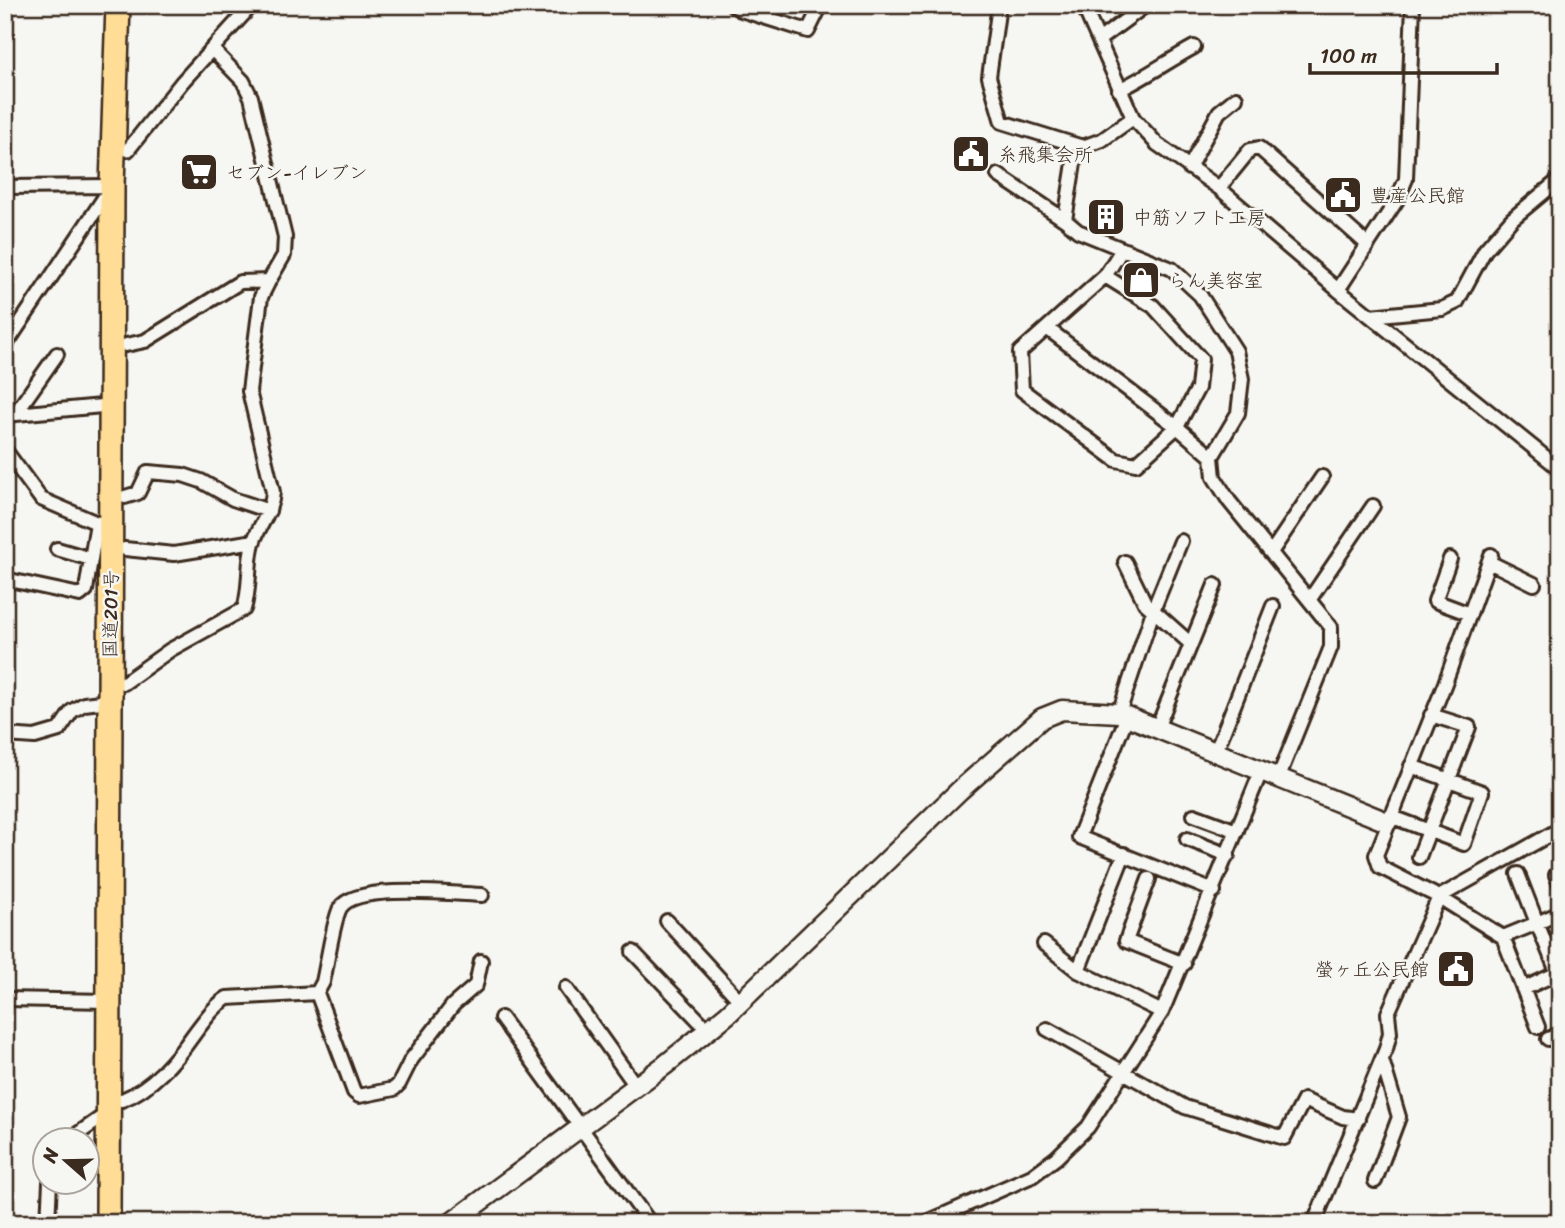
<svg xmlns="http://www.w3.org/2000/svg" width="1565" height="1228" viewBox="0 0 1565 1228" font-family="Sriracha,'Klee One',sans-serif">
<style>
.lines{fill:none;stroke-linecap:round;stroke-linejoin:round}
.street-casing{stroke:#3b2a1e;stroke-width:18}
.secondary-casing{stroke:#3b2a1e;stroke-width:23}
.highway-casing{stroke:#3b2a1e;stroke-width:28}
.street{stroke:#f6f6f2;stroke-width:12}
.secondary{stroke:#f6f6f2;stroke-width:18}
.highway{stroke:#ffdd96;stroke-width:23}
.labels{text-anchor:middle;stroke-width:5;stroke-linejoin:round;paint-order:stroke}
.poi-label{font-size:19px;fill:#3b2a1e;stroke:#f6f6f2;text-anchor:start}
.street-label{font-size:19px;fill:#3b2a1e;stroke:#f6f6f2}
</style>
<rect width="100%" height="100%" fill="#f6f6f2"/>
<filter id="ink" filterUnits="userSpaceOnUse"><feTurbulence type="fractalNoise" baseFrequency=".0143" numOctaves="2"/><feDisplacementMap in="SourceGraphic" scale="14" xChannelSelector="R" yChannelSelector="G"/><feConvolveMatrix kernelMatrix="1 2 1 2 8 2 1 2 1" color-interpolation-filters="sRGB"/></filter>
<g filter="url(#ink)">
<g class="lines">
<defs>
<path id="street" d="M 733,5 L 741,10 L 808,31 L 821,5
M 999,5 L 989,77 L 1002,122 L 1083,147
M 1083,5 L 1133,118 L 1157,144 L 1219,188 L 1338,290 L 1560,469
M 1100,39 L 1146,5
M 1119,90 C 1146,77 1168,61 1194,47
M 1133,118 L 1102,140 L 1083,147 L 1074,163 L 1065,220 L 1078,231 L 1172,269 L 1200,295 L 1236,351 L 1242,379 L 1238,413 L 1212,457 L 1214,477 L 1229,501 L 1331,627 L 1331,647 L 1279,776
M 128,150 L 182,82 L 252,5
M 1189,168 L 1219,112 L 1236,98
M 998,175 L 1065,220
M 5,187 L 112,186
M 1219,188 L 1250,150 L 1259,148 L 1368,245
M 1121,251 L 1105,276 L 1020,352 L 1022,390 L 1116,460 L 1136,464 L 1177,427 L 1212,457
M 1338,290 L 1397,200 L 1406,179 L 1413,5
M 1370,316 L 1442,309 L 1457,302 L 1485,250 L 1512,219 L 1560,179
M 1048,329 L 1177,427 L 1198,388 L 1201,359 L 1153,306 L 1105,276
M 126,345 L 145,341 L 240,282 L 269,281 L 284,255 L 285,237 L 251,97 L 243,81 L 212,49
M 5,346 L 108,192
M 15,414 L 57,354
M 5,415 L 113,405
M 5,450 L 41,499 L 97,523 L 111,522
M 125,497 L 138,493 L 148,472 L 183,475 L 201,481 L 233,499 L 269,511
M 57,549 L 91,559 L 97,523
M 125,549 L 174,554 L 254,541
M 1272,551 L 1322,477
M 1491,555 L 1445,683 L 1376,855 L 1380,867 L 1439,897 L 1503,937 L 1538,1027
M 1450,559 L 1435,601 L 1470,614
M 1125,562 L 1145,603 L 1191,644
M 1489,562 L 1534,584
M 5,579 L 80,595 L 86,590 L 91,559
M 1310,599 L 1373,506
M 124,683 L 170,650 L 244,609 C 251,587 247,565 253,543 C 259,525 272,512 273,492 L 249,391 L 261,297 L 269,281
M 1119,713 L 1154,608 L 1181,541
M 1127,716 L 1079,837 L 1214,891
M 1157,728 L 1215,585
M 5,735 L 35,737 L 59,730 L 72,711 L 84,704 L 109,701
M 1216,751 L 1273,606
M 1194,815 L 1237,831
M 1390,816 L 1464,844 L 1482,792 L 1411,766
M 1187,839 L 1228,855
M 1419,857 L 1469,727 L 1431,715
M 1518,874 L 1537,923 L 1560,913
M 1556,875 L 1560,884
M 1149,879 L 1126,941 L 1184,964
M 667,921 L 741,1002
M 1503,937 L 1537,923 L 1560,979
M 1044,944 L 1078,971 L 1162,1012
M 633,952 L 708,1030
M 1078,971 L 1124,854
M 566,988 L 636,1086
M 1523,989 L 1560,972
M 317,993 L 354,1092 L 359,1096 L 394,1089 L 399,1084 L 411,1060 L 453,1005 L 476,985 L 481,961
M 5,999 L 108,1001
M 501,1018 L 650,1223
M 1047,1029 L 1185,1107 L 1284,1138 L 1304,1100 L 1343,1117 L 1358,1119
M 1548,1039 L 1560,1034
M 122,1100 C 152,1088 175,1061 194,1034 C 204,1021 213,1007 227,998 L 317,993 L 323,982 C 327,965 333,922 340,908 C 356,883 454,894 482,895
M 69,1140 L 108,1113
M 1375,1181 L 1399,1117 L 1382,1060
M 48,1223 L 50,1182
M 925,1223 L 1032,1176 L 1056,1158 L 1088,1127 L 1162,1012 L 1262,769
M 1314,1223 L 1386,1049 L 1390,1033 L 1388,1013 L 1439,897 L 1560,829"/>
<path id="secondary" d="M 451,1223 L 665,1065 L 728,1014 L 960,790 L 1042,718 L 1062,710 L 1119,713 L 1387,822"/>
<path id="highway" d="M 108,1223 L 112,186 L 118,5"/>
</defs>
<!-- street casing -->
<use href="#street" class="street-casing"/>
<!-- secondary casing -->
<use href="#secondary" class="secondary-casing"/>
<!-- highway casing -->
<use href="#highway" class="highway-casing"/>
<!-- street -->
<use href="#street" class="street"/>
<!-- secondary -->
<use href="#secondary" class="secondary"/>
<!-- highway -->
<use href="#highway" class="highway"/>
</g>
</g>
<!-- icons -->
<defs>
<symbol id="civic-square" viewBox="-11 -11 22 22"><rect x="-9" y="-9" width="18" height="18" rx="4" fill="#3b2a1e" stroke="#f6f6f2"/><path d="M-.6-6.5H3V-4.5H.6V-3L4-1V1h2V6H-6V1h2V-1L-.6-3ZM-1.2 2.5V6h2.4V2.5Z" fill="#fff"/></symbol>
<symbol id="supermarket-square" viewBox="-11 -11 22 22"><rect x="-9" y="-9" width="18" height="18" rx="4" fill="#3b2a1e" stroke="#f6f6f2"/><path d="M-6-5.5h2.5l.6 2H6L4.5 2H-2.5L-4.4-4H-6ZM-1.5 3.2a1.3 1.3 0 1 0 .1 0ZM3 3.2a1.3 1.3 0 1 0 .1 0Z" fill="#fff"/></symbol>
<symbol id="building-square" viewBox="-11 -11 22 22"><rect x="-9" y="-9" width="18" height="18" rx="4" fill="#3b2a1e" stroke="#f6f6f2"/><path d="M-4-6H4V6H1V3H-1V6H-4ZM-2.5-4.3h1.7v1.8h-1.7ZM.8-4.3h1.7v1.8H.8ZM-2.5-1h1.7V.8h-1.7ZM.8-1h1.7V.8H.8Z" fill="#fff"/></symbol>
<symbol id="shop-square" viewBox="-11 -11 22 22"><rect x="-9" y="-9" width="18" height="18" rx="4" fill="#3b2a1e" stroke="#f6f6f2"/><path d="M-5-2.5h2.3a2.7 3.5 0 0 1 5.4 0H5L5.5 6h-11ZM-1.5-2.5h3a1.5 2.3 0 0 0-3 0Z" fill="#fff"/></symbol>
</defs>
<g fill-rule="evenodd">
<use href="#civic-square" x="949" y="132" width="44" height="44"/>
<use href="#supermarket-square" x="177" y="150" width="44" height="44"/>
<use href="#civic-square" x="1321" y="173" width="44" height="44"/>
<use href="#building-square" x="1084" y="195" width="44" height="44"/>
<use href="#shop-square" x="1119" y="258" width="44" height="44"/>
<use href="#civic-square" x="1434" y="947" width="44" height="44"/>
</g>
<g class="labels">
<!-- poi labels -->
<g class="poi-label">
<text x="998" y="161">糸飛集会所</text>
<text x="226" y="179">セブン-イレブン</text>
<text x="1370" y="202">豊産公民館</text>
<text x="1133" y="224">中筋ソフト工房</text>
<text x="1168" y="287">らん美容室</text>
<text x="1429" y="976" text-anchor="end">螢ヶ丘公民館</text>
</g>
<!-- street labels -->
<g class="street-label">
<text transform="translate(110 614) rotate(-89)" y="7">国道201号</text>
</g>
</g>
<!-- margin -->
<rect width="1565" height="1228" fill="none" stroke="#f6f6f2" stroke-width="28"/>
<rect x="14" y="14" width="1537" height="1200" fill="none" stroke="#3b2a1e" stroke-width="2.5" filter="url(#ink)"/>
<!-- north arrow -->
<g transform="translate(66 1161) rotate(290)"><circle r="33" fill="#f6f6f2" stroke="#aba49d" stroke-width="2"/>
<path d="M0-5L12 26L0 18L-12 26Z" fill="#3b2a1e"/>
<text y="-10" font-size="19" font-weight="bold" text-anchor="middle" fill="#3b2a1e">N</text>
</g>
<!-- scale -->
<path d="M1310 63v10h187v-10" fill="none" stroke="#3b2a1e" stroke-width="3.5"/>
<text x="1320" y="63" font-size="21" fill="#3b2a1e" stroke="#f6f6f2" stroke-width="5" paint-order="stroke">100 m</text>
</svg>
